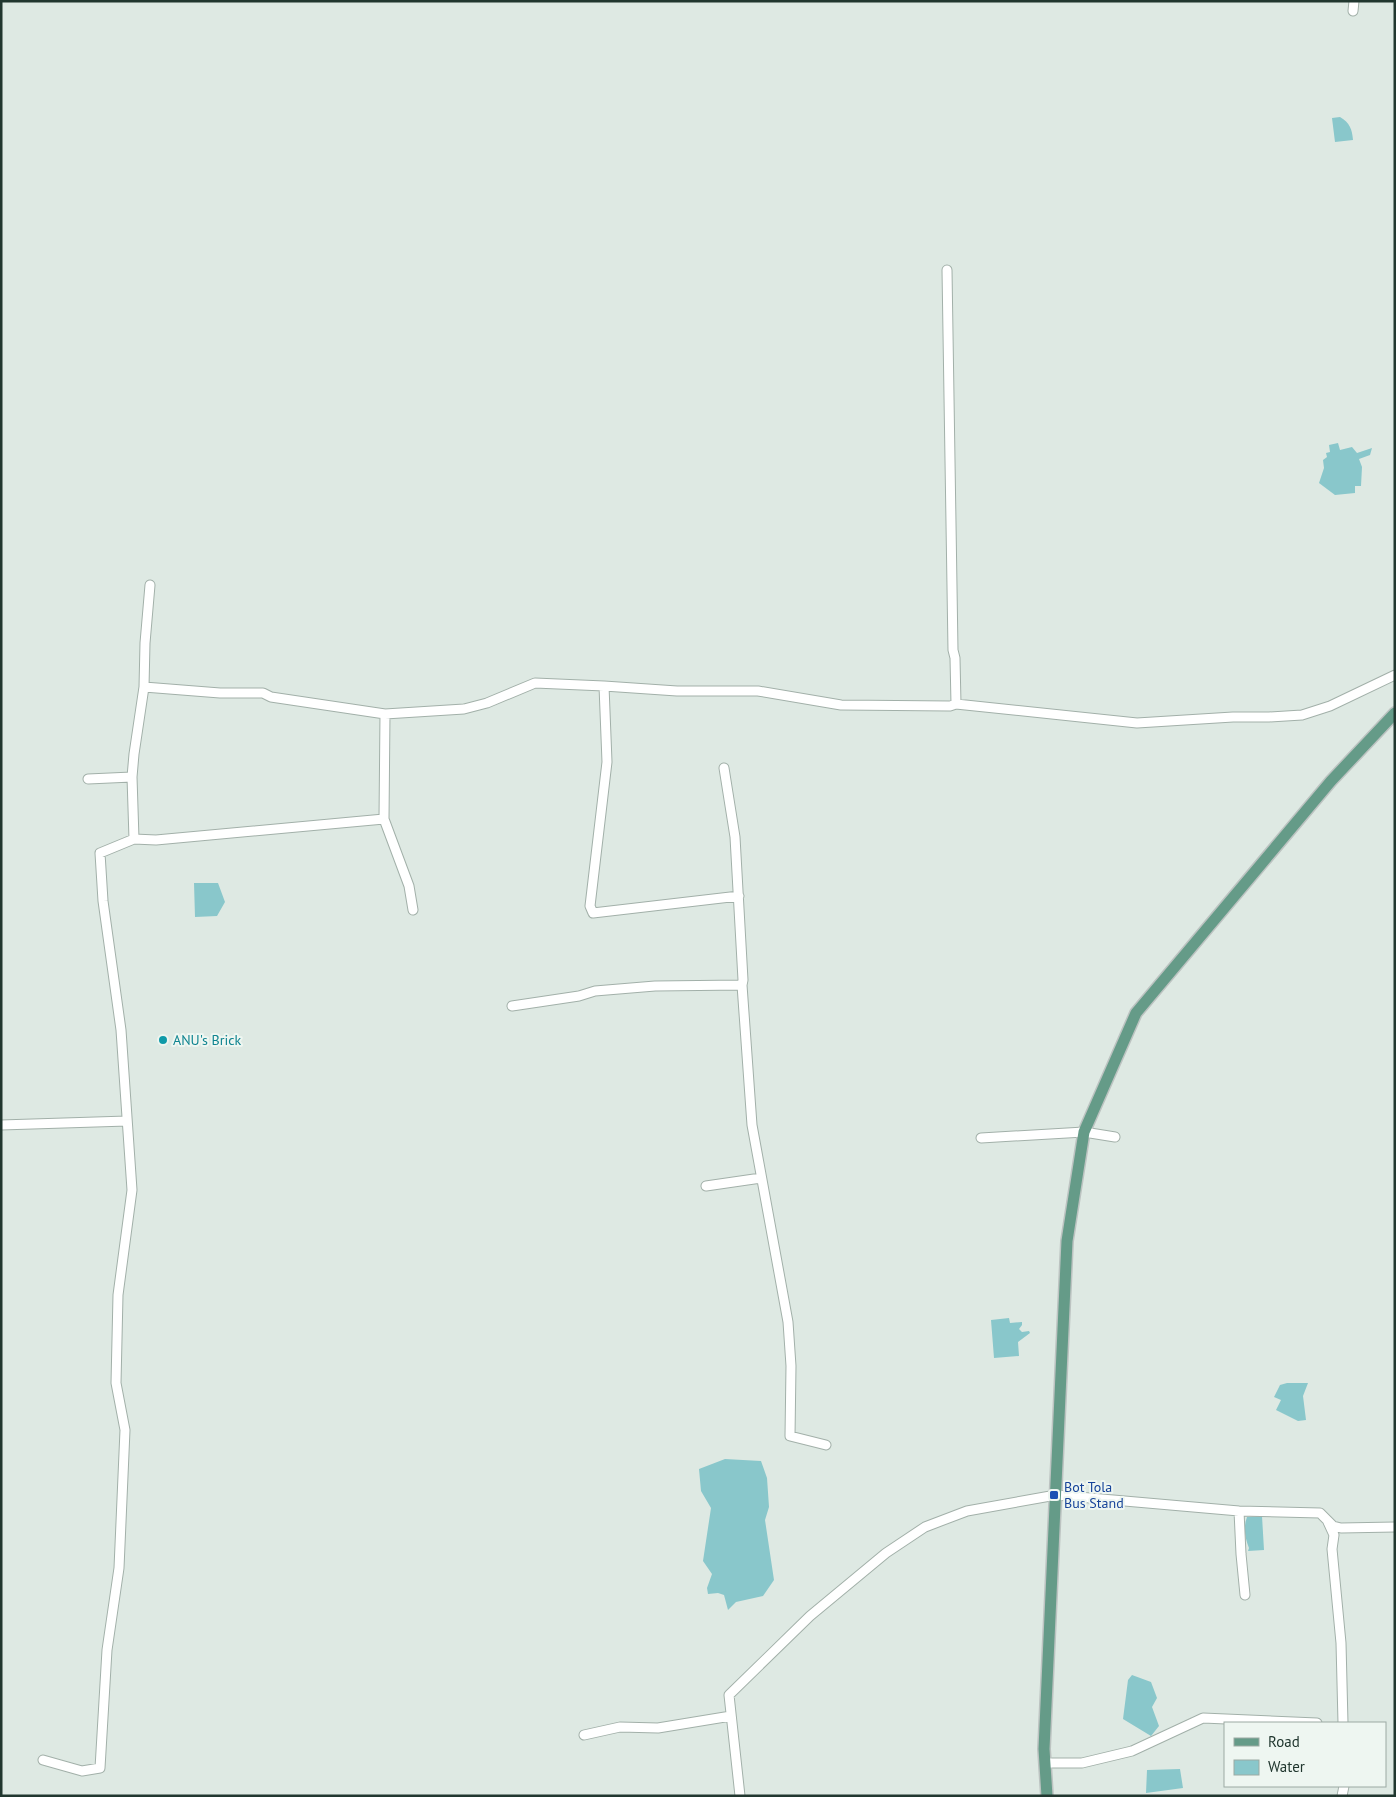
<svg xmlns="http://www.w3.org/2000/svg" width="1396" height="1797" viewBox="0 0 1396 1797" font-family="'PT Sans',sans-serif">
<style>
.water{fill:#89c7cb}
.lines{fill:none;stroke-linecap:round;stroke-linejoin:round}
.minor-casing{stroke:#a2b0a9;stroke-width:11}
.major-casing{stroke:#bcc3c1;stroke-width:14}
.minor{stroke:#fff;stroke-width:9}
.major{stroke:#659b88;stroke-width:11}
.culture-dot{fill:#0f9aa8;stroke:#eef6f1;stroke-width:2}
.transit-dot{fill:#1a4fb4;stroke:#eef6f1;stroke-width:2}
.labels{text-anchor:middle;stroke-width:4;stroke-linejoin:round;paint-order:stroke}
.culture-label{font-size:14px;fill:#0d838f;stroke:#eef6f1;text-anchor:start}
.transit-label{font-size:14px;fill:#164399;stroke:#eef6f1;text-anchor:start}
</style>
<rect width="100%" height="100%" fill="#dee9e3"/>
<!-- water -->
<path class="water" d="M 1340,117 C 1350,123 1352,129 1353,140 L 1335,142 L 1332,118 Z
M 1338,443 L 1340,450 L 1352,447 L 1357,453 L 1372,448 L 1370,455 L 1359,459 L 1362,467 L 1361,486 L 1355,486 L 1355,493 L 1335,495 L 1319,483 L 1324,468 L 1323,460 L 1327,457 L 1326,453 L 1330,452 L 1329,445 Z
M 194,883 L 218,883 L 225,902 L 217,916 L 195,917 Z
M 1009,1318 L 1010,1323 L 1022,1322 L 1022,1325 L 1019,1329 L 1022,1332 L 1029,1331 L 1030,1333 L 1018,1342 L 1019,1356 L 994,1358 L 991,1320 Z
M 1287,1383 L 1308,1383 L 1303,1396 L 1306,1420 L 1298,1421 L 1276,1410 L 1281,1400 L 1274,1397 L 1280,1385 Z
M 725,1459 L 761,1461 L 767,1478 L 769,1507 L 765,1520 L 774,1580 L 763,1596 L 736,1602 L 728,1610 L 724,1595 L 718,1593 L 708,1594 L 707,1588 L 712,1574 L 703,1561 L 711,1508 L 701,1491 L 699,1469 Z
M 1262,1516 L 1264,1550 L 1248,1551 L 1249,1548 C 1245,1538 1243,1527 1247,1517 Z
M 1132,1675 L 1151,1682 L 1157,1698 L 1152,1707 L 1159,1726 L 1151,1736 L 1123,1719 L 1128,1680 Z
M 1180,1769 L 1183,1788 L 1146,1793 L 1147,1770 Z"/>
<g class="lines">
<defs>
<path id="minor" d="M 1353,11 L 1354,1
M 947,270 L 953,650 L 955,658 L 956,704
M 604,686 L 607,762 L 590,906 L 593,913 L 739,896
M 144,687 L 220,693 L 263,693 L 271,697 L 385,714 L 464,709 L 487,703 L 535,683 L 604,686 L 677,691 L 758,691 L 841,705 L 950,706 L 956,704 L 1137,723 L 1233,717 L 1269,717 L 1302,715 L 1330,706 L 1395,675
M 385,714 L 384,819 L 409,886 L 413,910
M 724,768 L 735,837 L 743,980 L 742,985 L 752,1125 L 788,1322 L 791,1366 L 790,1436 L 826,1445
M 88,779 L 132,777
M 134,839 L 132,777 L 134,754 L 144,687 L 145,643 L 150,585
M 512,1006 L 579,996 L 595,991 L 655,986 L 742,985
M 1,1125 L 127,1121
M 981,1138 L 1084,1132 L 1115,1137
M 706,1186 L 761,1178
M 1239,1511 L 1241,1554 L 1245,1595
M 1328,1522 L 1334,1535 L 1332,1549 L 1341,1643 L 1343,1723
M 584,1735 L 620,1727 L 658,1728 L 731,1716
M 43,1760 L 82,1771 L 100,1768 L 107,1650 L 119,1568 L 125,1430 L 116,1383 L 118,1295 L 132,1190 L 121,1030 L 103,901 L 100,853 L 134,839 L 156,840 L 384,819
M 1045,1763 L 1082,1763 L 1132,1751 L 1203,1718 L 1317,1723
M 740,1796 L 729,1695 L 810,1616 L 886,1553 L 925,1527 L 967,1511 L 1056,1495 L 1239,1511 L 1320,1513 L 1333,1526 L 1341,1528 L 1395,1527
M 1342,1796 L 1344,1786"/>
<path id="major" d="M 1047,1796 L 1044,1749 L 1067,1241 L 1084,1132 L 1136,1013 L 1331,781 L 1395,713"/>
</defs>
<!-- minor casing -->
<use href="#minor" class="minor-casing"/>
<!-- major casing -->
<use href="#major" class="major-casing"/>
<!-- minor -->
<use href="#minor" class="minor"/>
<!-- major -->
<use href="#major" class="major"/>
</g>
<!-- markers -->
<circle class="culture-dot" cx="163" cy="1040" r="5"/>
<rect class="transit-dot" x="1049" y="1490" width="10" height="10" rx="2.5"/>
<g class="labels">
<!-- culture labels -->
<g class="culture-label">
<text x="173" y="1045">ANU's Brick</text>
</g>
<!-- transit labels -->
<g class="transit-label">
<text x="1064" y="1492">Bot Tola<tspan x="1064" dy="16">Bus Stand</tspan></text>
</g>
</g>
<!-- border -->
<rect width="1396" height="1797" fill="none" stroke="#21372f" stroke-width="5"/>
<!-- legend -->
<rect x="1224" y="1722" width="162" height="65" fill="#eef6f1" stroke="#9caaa3"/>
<rect x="1234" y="1738" width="25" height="8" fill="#659b88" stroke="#9caaa3"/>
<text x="1268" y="1747" font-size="15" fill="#21372f">Road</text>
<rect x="1234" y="1760" width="25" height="15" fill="#89c7cb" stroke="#9caaa3"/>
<text x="1268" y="1772" font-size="15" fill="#21372f">Water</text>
</svg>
